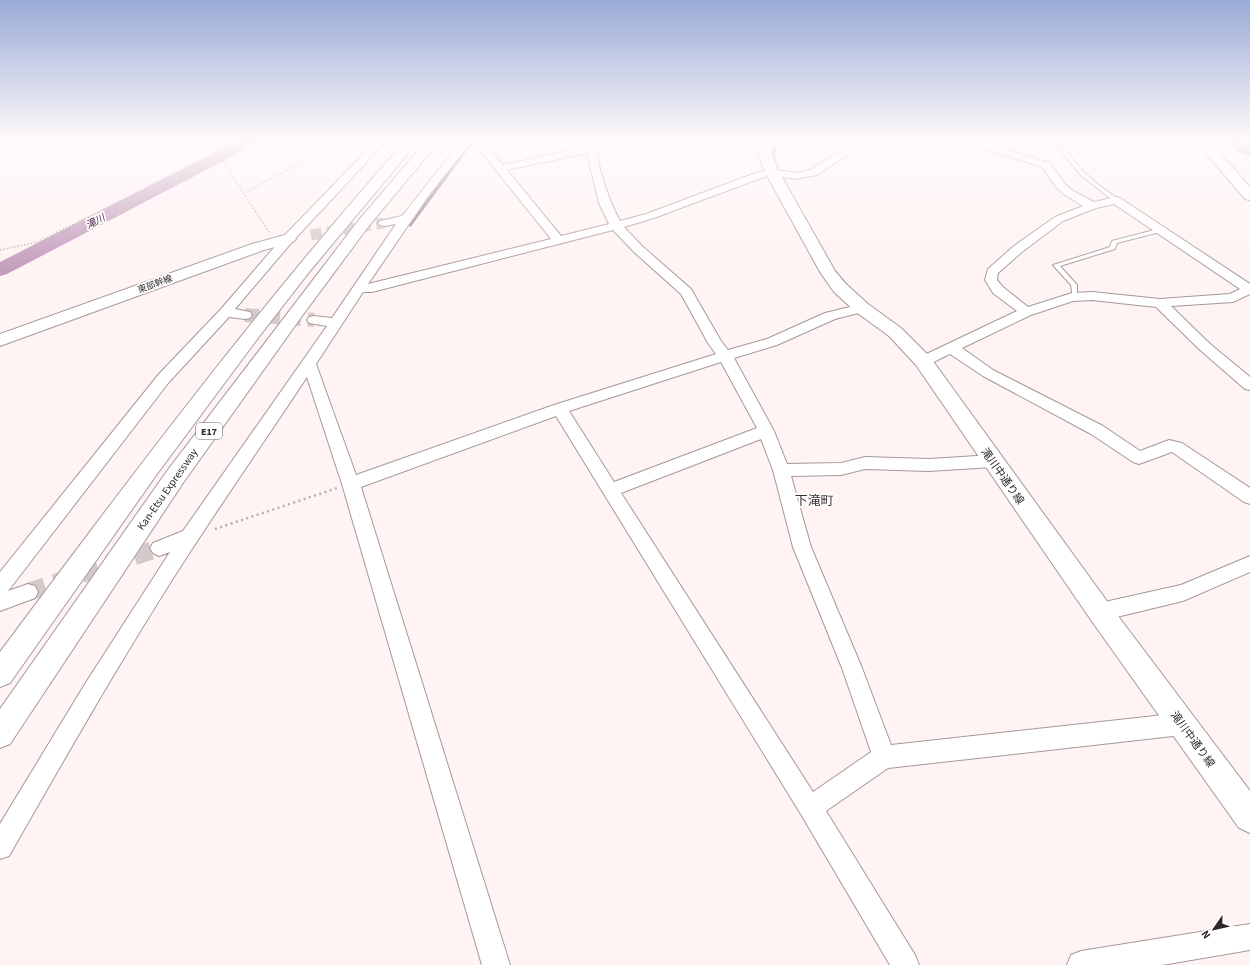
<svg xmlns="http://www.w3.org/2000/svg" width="1250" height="965" viewBox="0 0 1250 965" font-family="'Source Sans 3','Noto Sans JP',sans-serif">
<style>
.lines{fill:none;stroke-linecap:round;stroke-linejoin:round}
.stream{stroke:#95788f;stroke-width:3}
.river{fill:#c29abb;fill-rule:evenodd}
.street-tunnel-far2{stroke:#d5caca;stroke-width:11;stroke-dasharray:11 5.5;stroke-linecap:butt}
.street-tunnel-far1{stroke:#d5caca;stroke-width:14;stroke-dasharray:14 7;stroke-linecap:butt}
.street-tunnel{stroke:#d5caca;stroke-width:18;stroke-dasharray:18 10;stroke-linecap:butt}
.lane-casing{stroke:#a69898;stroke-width:2}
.street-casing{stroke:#a69898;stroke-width:2}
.secondary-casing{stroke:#a69898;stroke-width:2}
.highway-casing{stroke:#a69898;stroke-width:2}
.path-far1{stroke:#b7aeae;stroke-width:1.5;stroke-dasharray:1.5 2;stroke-linecap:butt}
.path{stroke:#b7aeae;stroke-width:2.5;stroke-dasharray:2 3.5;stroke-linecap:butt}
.lane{fill:#fff;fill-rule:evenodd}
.street{fill:#fff;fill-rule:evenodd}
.secondary{fill:#fff;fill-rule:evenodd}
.highway{fill:#fff;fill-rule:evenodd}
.labels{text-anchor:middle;stroke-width:3.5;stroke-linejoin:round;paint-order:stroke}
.far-street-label{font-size:9px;fill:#2d2828;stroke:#fff}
.far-water-label{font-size:10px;font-style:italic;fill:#5b2955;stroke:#fff}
.shield{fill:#fff;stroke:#6c6868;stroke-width:1}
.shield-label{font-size:10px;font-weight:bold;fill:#2d2828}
.street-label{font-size:11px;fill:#2d2828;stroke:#fff}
.quarter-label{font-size:13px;fill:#3a2f30;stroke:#fff}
</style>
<rect width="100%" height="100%" fill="#fff3f3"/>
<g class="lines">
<!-- stream -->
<path class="stream" d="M 776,139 L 777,141 L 773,155 L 776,166
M 410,225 L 471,143 L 479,139"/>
<!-- river -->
<path class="river" d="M 242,139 L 262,139 L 260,142 L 7,274 L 0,276 L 0,262 Z
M 1224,139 L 1243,139 L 1250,144 L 1250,156 C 1241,154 1229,147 1224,139 Z"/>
<!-- street-tunnel-far2 -->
<path class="street-tunnel-far2" d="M 311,235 L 384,223"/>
<!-- street-tunnel-far1 -->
<path class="street-tunnel-far1" d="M 245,315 L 314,320"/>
<!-- street-tunnel -->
<path class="street-tunnel" d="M 28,592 L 159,548"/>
<defs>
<path id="lane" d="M 1041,139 C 1060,139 1074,162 1086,174 C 1095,183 1107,191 1118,199 L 1118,201 L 1114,201 L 1083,177 L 1061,152 Z
M 1162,228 L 1165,230 L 1164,231 L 1117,243 L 1115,249 L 1060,266 L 1077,285 L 1077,298 L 1073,298 L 1071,285 L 1053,265 L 1110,247 L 1112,241 Z"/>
<path id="street" d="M 378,139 L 388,139 L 292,242 L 235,309 L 250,312 L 252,315 L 250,318 L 245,319 L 229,317 L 169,382 L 8,591 L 28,584 L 35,586 L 38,592 L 35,598 L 0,611 L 0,572 L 159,374 L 221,309 L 284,236 Z
M 463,139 L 481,140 L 503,165 L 586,147 L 586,139 L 596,139 C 596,165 608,198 620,221 L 646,214 L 753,174 L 772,169 L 795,173 L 810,170 L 860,139 L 872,139 L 817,175 L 795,179 L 772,175 L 761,178 L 654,218 L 624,227 L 642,246 L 691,289 L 721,341 L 728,350 L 767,339 L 825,313 L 862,304 L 867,305 L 869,308 L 867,311 L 835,319 L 777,345 L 734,358 L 774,431 L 787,464 L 841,463 L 865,457 L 929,459 L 993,455 L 999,457 L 1001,461 L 999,465 L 993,467 L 929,471 L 865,469 L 841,475 L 791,476 L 811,547 L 862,668 L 891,745 L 1182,713 L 1190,716 L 1193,724 L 1190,732 L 1182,735 L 888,768 L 826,811 L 915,955 L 919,965 L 890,965 L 802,816 L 556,416 L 361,487 L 510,965 L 482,965 L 342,484 L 307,377 C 262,445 215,512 172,580 C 115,670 62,763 9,856 L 0,859 L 0,824 L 85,684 L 170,552 L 159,556 L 153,553 L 150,548 L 153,543 L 183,531 L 327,326 L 309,323 L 307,320 L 309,317 L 314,316 L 332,318 L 396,224 L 384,226 L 380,225 L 378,223 L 380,221 L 402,216 ZM 470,143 L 474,144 L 479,149 L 551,239 L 368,284 L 429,195 ZM 587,153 L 599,203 L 609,224 L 561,236 L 507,170 ZM 613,230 L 634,252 L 681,294 L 708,343 L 716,354 L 554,405 L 356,475 L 316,364 L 363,292 L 372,292 ZM 721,362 L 757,428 L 614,482 L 569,411 ZM 761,439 L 773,470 L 793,547 L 842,668 L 871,752 L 813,792 L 621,493 Z
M 711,139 L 722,139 L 725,141 L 764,142 L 769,145 L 764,148 L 722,147 L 718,146 Z
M 957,139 L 972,139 L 1050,163 L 1065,184 L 1073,191 L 1094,202 L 1116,197 L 1120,198 L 1250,284 L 1250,294 L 1233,302 L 1171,306 L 1209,343 L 1250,377 L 1250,390 L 1245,389 L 1199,349 L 1156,307 L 1092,300 L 1073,301 L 1031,315 L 962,348 L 993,370 L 1103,426 L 1140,451 L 1169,440 L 1182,443 L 1250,488 L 1250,504 L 1244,502 L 1172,452 L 1139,464 L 1133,462 L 1091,434 L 983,376 L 950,354 C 940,358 929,367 918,364 L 916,361 L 918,358 L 1017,311 L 993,293 L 985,280 L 988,269 L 1014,246 L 1055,217 L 1083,206 L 1065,195 L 1057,188 L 1042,167 L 959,141 ZM 1114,204 L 1240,289 L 1230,294 L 1160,299 L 1092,292 L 1072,293 L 1028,307 L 1003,287 L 997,280 L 998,273 L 1022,252 L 1063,221 L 1096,208 Z
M 1250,556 L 1250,572 L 1183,601 L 1100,621 L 1093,618 L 1090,612 L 1093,606 L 1100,603 L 1181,585 Z
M 1250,924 L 1250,950 L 1162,965 L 1067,965 L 1071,955 L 1081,951 Z"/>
<path id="secondary" d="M 758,139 L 770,139 L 772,155 L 779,172 L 835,271 L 846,284 L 868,304 L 901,328 L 930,357 L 1109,604 L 1250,791 L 1250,833 L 1239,828 L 1091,620 L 916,365 L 889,336 L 856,312 L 834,292 L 820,272 L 765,172 L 758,155 Z
M 1194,139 L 1207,139 L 1250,187 L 1250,200 L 1245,199 Z
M 288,234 L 293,236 L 296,239 L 293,242 L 264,250 L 0,346 L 0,334 L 252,244 Z"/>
<path id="highway" d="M 407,139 L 420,139 L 310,271 L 258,338 L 157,474 L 10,683 L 0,687 L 0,652 C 130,477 262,302 407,139 Z
M 428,139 L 441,139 L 368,227 L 302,316 L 183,483 L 10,744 L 0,748 L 0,709 L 167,471 L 358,221 Z"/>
</defs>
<!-- lane casing -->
<use href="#lane" class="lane-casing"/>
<!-- street casing -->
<use href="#street" class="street-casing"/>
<!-- secondary casing -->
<use href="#secondary" class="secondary-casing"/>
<!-- highway casing -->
<use href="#highway" class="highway-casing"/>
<!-- path-far1 -->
<path class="path-far1" d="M 212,139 L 217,153 L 269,232
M 243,194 L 343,139
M 0,250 L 38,242 L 216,152"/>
<!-- path -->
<path class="path" d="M 215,529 L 337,488"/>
<!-- lane -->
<use href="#lane" class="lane"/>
<!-- street -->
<use href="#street" class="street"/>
<!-- secondary -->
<use href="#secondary" class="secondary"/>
<!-- highway -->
<use href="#highway" class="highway"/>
</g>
<!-- sky -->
<linearGradient id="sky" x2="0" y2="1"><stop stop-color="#99aad6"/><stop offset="0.51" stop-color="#fffafa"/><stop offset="1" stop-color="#fffafa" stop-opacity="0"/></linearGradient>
<rect width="1250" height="274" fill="url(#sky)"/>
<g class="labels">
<!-- far-street labels -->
<g class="far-street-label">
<text transform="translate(155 284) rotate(-20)" y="3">東部幹線</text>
</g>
<!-- far-water labels -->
<g class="far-water-label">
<text transform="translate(95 221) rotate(-27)" y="4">滝川</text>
</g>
<!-- shield labels -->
<rect class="shield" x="196" y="423" width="26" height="16" rx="3"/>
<g class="shield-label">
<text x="209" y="435">E17</text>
</g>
<!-- street labels -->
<g class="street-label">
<text transform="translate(1003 476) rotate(55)" y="4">滝川中通り線</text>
<text transform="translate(167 489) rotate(-55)" y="4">Kan-Etsu Expressway</text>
<text transform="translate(1193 739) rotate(54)" y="4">滝川中通り線</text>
</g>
<!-- quarter labels -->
<g class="quarter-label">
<text x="814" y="505">下滝町</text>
</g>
</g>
<!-- north arrow -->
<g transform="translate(1214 929) rotate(236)" stroke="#ffffff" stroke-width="3" paint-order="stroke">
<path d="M0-3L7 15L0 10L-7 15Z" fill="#2d2828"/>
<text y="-6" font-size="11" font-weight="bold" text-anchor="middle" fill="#2d2828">N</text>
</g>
</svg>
